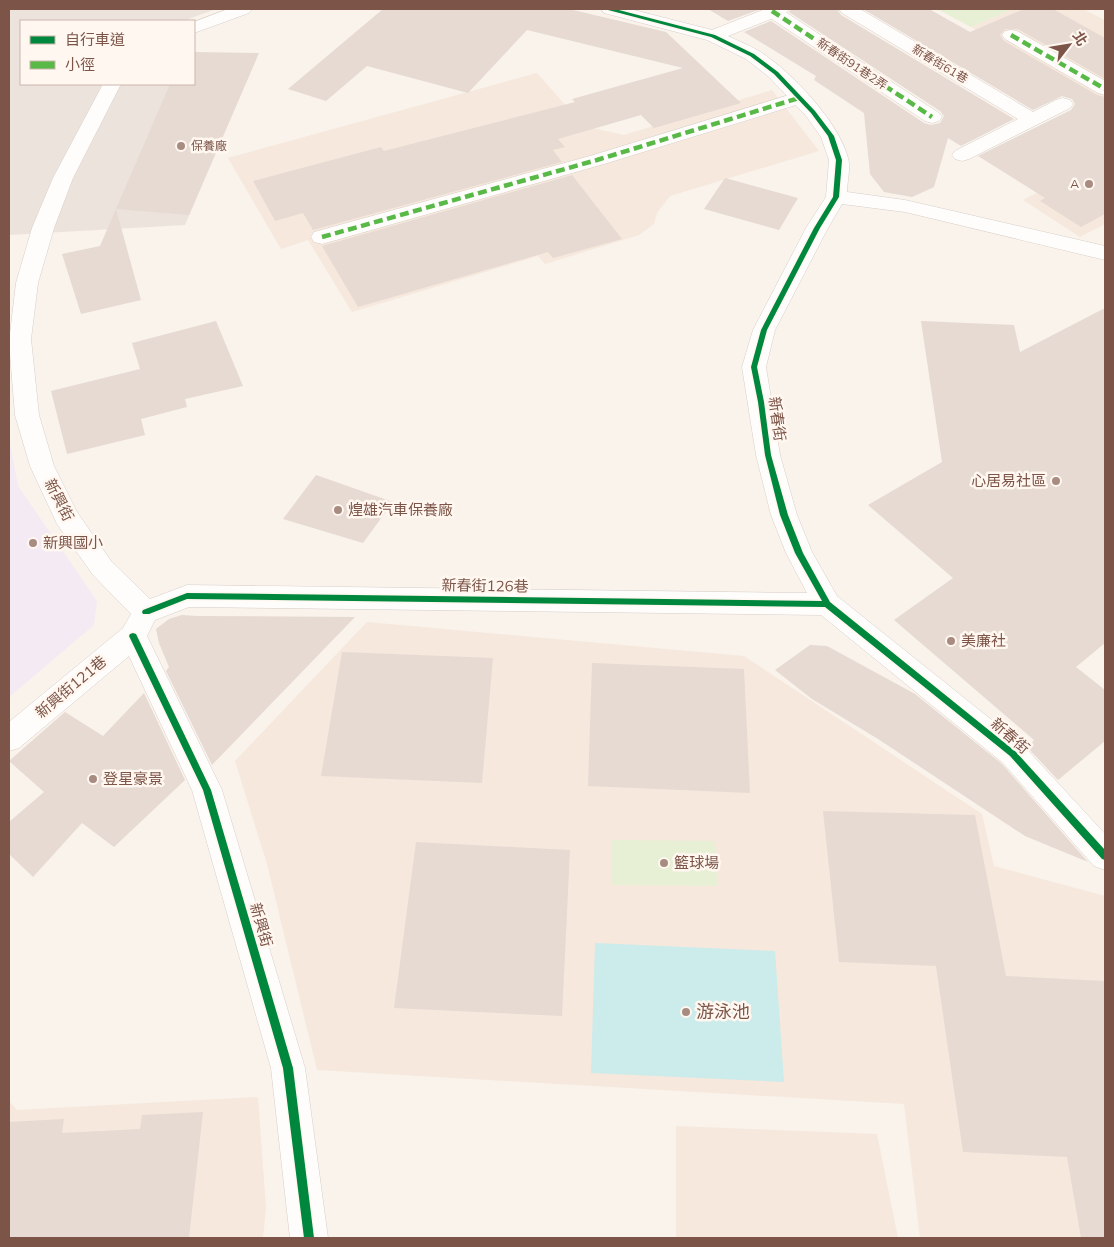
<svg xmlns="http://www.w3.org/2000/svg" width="1114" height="1247" viewBox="0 0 1114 1247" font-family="Mulish,'Noto Sans TC',sans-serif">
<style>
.residential{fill:#f6e8dc}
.industrial{fill:#ede3dd}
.education{fill:#f4eaf4}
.green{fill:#e7f0d5}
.water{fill:#ccebeb}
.building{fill:#e6dad3}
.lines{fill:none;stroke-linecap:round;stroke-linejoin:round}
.pedestrian-casing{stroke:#d8cec9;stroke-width:1}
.minor-casing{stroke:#d8cec9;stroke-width:1}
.pedestrian{fill:#fefdfc;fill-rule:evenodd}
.minor{fill:#fefdfc;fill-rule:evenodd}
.quiet{stroke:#58b947;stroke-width:4.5;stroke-dasharray:9 4.5;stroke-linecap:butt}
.cycleway-casing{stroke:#fff7f0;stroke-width:3}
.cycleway{fill:#00873e;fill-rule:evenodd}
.poi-dot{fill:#a88c81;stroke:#fff7f0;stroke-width:2}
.labels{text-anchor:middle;stroke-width:5;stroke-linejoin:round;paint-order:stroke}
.far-street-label{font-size:12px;fill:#7c5548;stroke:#fff7f0}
.far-poi-label{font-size:12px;fill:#7c5548;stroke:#fff7f0;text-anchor:start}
.street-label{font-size:15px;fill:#7c5548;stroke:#fff7f0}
.poi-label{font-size:15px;fill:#7c5548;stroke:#fff7f0;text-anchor:start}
.near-poi-label{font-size:18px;fill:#7c5548;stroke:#fff7f0;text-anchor:start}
</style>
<rect width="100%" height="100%" fill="#f9f3ec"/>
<!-- residential -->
<path class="residential" d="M 1013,9 L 1083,9 L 1105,20 L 1105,103 L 971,27 Z
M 537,73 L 584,126 L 624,135 L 772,90 L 819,151 L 670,196 L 657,213 L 654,224 L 639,235 L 545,264 L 538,256 L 352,312 L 308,240 L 281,249 L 228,158 Z
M 1105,158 L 1105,224 L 1080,237 L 1023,200 Z
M 367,622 L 744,656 L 982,814 L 994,866 L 1105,896 L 1105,1238 L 920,1238 L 904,1104 L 317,1070 L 267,864 L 235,761 Z
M 258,1097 L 266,1208 L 263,1238 L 9,1238 L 9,1101 L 17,1110 Z
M 676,1126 L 877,1134 L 898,1238 L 676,1238 Z"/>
<!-- industrial -->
<path class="industrial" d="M 9,9 L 216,9 L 183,21 L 21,21 L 21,84 L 194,84 L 194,55 L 257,57 L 185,225 L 9,235 Z"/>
<!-- education -->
<path class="education" d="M 9,439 L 18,486 L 97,601 L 94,625 L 9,697 Z"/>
<!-- green -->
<path class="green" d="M 937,9 L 1013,9 L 971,27 Z
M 612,840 L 714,841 L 718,886 L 612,885 Z"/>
<!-- water -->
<path class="water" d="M 595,943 L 775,951 L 784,1082 L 591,1073 Z"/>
<!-- building -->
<path class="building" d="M 383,9 L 569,9 L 666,32 L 741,103 L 654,128 L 641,115 L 558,139 L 565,147 L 553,150 L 562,162 L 313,230 L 303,213 L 275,221 L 253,181 L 381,147 L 384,151 L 575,102 L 572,99 L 683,68 L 527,30 L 468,93 L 367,66 L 326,101 L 288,89 Z
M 708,9 L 761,9 L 728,21 Z
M 791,9 L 837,9 L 841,15 L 1014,119 L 961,146 L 948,138 L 934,187 L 912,197 L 884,192 L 870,174 L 864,113 L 814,80 L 816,76 L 744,32 L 771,21 L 924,123 L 931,125 L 940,123 L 944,116 L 940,111 L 789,12 Z
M 863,9 L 929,9 L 970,32 L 1024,9 L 1053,9 L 1105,38 L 1105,79 L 1018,29 L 1005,29 L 1000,35 L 1004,41 L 1097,95 L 1105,97 L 1105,214 L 1081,227 L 1040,201 L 1045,198 L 978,156 L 1071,110 L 1075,104 L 1072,99 L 1062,96 L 1033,110 Z
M 194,52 L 259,53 L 189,215 L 116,209 L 141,300 L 81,314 L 62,254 L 100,246 L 170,84 L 194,84 Z
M 572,175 L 622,239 L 553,258 L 548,252 L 358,307 L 322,246 Z
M 725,178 L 798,198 L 779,230 L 704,209 Z
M 1105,308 L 1105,643 L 1076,667 L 1105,690 L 1105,741 L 1058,780 L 1028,748 L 1034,740 L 894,620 L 953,578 L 868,505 L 942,462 L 921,321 L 1014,325 L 1020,352 Z
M 216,321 L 243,386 L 185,399 L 187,407 L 141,419 L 145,435 L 67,454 L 51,391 L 140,369 L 132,343 Z
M 316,475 L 393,502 L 363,543 L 283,519 Z
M 182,615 L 197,616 L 355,617 L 212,765 L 166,671 L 169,667 L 159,643 L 156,629 L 169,619 Z
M 810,645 L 827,646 L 915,694 L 1002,764 L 1088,862 L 1025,836 L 878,739 L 812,699 L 775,670 Z
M 342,652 L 493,658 L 482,783 L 321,776 Z
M 592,663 L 744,669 L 750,793 L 588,786 Z
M 144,693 L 185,780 L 114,847 L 82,823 L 33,877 L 9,854 L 9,822 L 44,792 L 9,761 L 65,712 L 103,736 Z
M 823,811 L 975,815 L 1006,976 L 1105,981 L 1105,1238 L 1081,1238 L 1067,1157 L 963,1152 L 936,966 L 839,962 Z
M 416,842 L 570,850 L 562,1016 L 394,1008 Z
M 203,1112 L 189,1238 L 9,1238 L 9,1122 L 64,1119 L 62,1133 L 140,1129 L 142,1115 Z"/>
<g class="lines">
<defs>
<path id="pedestrian" d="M 765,9 L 781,9 L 939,113 L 942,117 L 939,121 L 932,123 L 925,121 L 766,15 L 763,11 Z
M 1011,30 L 1017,31 L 1105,81 L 1105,95 L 1098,93 L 1005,39 L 1002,35 L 1005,31 Z
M 799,92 L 806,94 L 809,98 L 806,102 L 604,164 L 322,244 L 314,242 L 311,237 L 314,232 L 590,156 Z"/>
<path id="minor" d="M 228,9 L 252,9 L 249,13 L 194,33 L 194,22 Z
M 601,9 L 630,9 L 712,30 L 765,9 L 789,9 L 786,13 L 728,36 C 738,41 749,45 759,51 C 791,71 839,122 848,158 C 851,168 847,182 847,192 L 905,200 L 1105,246 L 1105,260 L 905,212 L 842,204 L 828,228 L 775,330 L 766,367 L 780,455 L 797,515 L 812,552 L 837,596 L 1023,745 L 1105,834 L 1105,870 L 1094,866 L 1003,763 L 821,615 L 189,607 L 155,620 L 147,636 L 222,790 L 305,1068 L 328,1238 L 290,1238 L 271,1068 L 192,790 L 129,656 L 19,748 L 9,751 L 9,722 L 123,628 L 131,614 L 93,575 L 57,524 L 30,466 L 15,415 L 9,342 L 16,283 L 32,228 L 53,178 L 103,84 L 121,84 L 73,178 L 54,228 L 38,283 L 31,339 L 39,415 L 54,466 L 77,512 L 111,561 L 150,599 L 187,585 L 807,593 L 786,553 L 771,515 L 756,455 L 742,367 L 753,330 L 806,228 L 826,197 L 829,160 L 821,137 L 806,116 L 769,77 L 746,59 L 707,40 L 604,13 Z
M 839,9 L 860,9 L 1033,112 L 1056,100 L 1063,98 L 1070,100 L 1073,104 L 1070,108 L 969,159 L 962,161 L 955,159 L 952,155 L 955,151 L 1018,119 L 842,13 Z"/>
</defs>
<!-- pedestrian casing -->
<use href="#pedestrian" class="pedestrian-casing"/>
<!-- minor casing -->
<use href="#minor" class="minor-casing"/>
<!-- pedestrian -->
<use href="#pedestrian" class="pedestrian"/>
<!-- minor -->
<use href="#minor" class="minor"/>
<!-- quiet -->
<path class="quiet" d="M 772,11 L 932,117
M 1011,35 L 1105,89
M 322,237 L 597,160 L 799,98"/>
<defs>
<path id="cycleway" d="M 608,9 L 615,9 L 715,35 L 754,54 L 778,72 L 815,111 L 834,136 L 842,160 L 839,197 L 820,228 L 767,330 L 757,367 L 764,402 L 771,455 L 788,515 L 803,553 L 830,602 L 1016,752 L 1105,850 L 1105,860 L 1102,859 L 1010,756 L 825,607 L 187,599 L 149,614 L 143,614 L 142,612 L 143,610 L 187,593 L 822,601 L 795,553 L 780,515 L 765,455 L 758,402 L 751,367 L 761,330 L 814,228 L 833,197 L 836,160 L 828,136 L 811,113 L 774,74 L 750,56 L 711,37 L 608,10 Z
M 133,633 L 136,634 L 137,636 L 211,790 L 293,1068 L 314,1238 L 304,1238 L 283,1068 L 203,790 L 129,636 L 130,634 Z"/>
</defs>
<!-- cycleway casing -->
<use href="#cycleway" class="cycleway-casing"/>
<!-- cycleway -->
<use href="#cycleway" class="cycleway"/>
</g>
<!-- markers -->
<g class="poi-dot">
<circle cx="181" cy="146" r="5"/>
<circle cx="1089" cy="184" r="5"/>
<circle cx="1056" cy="481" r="5"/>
<circle cx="338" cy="510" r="5"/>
<circle cx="33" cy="543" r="5"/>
<circle cx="951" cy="641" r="5"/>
<circle cx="93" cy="779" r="5"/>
<circle cx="664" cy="863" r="5"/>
<circle cx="686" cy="1012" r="5"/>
</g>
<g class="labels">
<!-- far-street labels -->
<g class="far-street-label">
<text transform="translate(852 64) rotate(34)" y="4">新春街91巷2弄</text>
<text transform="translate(940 64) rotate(31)" y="4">新春街61巷</text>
</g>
<!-- far-poi labels -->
<g class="far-poi-label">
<text x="191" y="150">保養廠</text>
<text x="1079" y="188" text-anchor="end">A</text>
</g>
<!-- street labels -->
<g class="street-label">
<text transform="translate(777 419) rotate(82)" y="5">新春街</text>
<text transform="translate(59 500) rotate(63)" y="5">新興街</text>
<text transform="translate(485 586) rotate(1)" y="5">新春街126巷</text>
<text transform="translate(71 687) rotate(-40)" y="5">新興街121巷</text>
<text transform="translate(1010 736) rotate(41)" y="5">新春街</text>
<text transform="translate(261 925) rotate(74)" y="5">新興街</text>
</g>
<!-- poi labels -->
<g class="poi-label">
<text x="1046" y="486" text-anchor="end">心居易社區</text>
<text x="348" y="515">煌雄汽車保養廠</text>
<text x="43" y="548">新興國小</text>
<text x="961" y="646">美廉社</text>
<text x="103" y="784">登星豪景</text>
<text x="674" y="868">籃球場</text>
</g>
<!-- near-poi labels -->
<g class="near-poi-label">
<text x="696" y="1018">游泳池</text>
</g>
</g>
<!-- border -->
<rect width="1114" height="1247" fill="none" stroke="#7c5548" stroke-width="20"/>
<!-- legend -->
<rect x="20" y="20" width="175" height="65" fill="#fff7f0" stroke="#cbb6ad"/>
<rect x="30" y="36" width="25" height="8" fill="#00873e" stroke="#cbb6ad"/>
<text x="65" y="45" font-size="15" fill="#7c5548">自行車道</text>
<rect x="30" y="61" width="25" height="8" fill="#58b947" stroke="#cbb6ad"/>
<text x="65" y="70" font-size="15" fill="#7c5548">小徑</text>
<!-- north arrow -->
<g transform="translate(1069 45) rotate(59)" stroke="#fff7f0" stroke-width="4" paint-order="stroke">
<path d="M0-4L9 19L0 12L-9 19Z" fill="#7c5548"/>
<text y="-8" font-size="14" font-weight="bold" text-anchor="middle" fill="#7c5548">北</text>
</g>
</svg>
